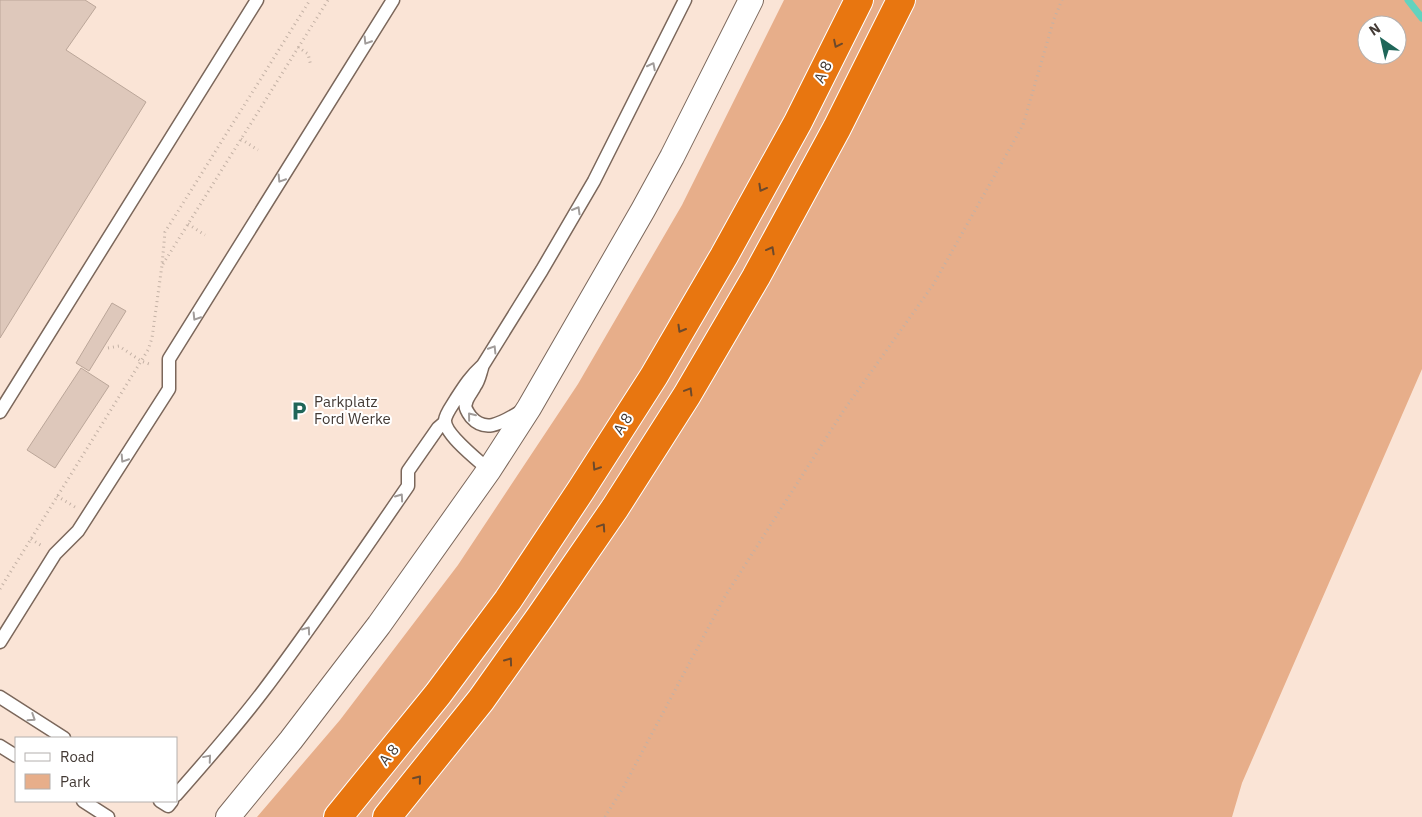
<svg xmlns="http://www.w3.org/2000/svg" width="1422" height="817" viewBox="0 0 1422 817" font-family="'IBM Plex Sans',sans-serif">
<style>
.green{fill:#e7ae8a;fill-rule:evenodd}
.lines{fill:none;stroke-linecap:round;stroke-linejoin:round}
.stream{stroke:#62d3be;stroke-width:7}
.building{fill:#dec8bb;stroke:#bba699}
.lane-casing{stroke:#7b675b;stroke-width:15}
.street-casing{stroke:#7b675b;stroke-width:26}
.highway-casing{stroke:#fff;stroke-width:30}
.path{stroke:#c3b1a5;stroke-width:3;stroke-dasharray:1 4;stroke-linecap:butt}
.lane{stroke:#fff;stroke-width:12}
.street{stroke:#fff;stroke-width:24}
.highway{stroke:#e87610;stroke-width:28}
.oneway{stroke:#a19c9a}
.oneway2{stroke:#6c492c}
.labels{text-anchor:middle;stroke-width:4;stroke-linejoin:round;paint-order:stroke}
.street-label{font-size:15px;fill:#433a35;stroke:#fff}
.poi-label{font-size:15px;fill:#433a35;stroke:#fff;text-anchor:start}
</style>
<rect width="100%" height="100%" fill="#fae4d6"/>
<!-- green -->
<path class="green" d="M 784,0 L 1422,0 L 1422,369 L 1242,783 L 1232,817 L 257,817 L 340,720 L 458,565 L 578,384 L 682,205 ZM 1367,25 L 1397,25 L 1397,55 L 1367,55 Z"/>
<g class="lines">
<!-- stream -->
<path class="stream" d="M 1408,0 L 1422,18"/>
</g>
<!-- building -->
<path class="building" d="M 0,0 L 85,0 L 96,7 L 66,50 L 146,102 L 0,338 Z
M 112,303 L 126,311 L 89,371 L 76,363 Z
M 81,368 L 109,386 L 55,468 L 27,450 Z"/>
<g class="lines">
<defs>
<path id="lane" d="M 482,368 C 480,374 479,381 475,386 C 473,391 467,397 466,403 C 464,407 468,413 471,417 C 487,435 505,420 522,411
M 0,412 L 257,0
M 489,470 C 479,461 444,434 445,420 C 446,413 452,406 456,399 C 465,385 470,377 483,365 L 542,270 L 594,181 L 685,0
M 0,642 L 55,554 L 78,531 L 169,389 L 169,359 L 393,0
M 0,697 L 64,738
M 0,746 L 16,756
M 176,795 C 206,761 236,727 264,690 C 314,624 361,554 408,486 L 408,471 L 438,428 L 445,422
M 83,801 L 108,817
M 160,801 L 168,806 L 172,801"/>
<path id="street" d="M 228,817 L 291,740 L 379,625 L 489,470 L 529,408 L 643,210 L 672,157 L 751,0"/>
<path id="highway" d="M 338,817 L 438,694 L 508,600 L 581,490 L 654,376 L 724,256 L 798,122 L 859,0
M 387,817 L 481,700 L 540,617 L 615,508 L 687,395 L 756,277 L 837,128 L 901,0"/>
</defs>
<!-- lane casing -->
<use href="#lane" class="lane-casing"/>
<!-- street casing -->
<use href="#street" class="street-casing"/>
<!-- highway casing -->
<use href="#highway" class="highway-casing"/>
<!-- path -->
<path class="path" d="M 298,47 L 308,54 L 311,66
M 241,139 L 258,150
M 188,224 L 205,235
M 163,264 L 328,0
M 108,348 L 119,346 L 141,361 L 152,365
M 57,496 L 75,507
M 31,539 L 42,546
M 0,589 L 148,350 L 152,338 L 162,265 L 165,232 L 310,0
M 605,817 L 623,788 L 724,598 L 844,410 L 933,285 L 1023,125 L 1054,19 L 1062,0"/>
<!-- lane -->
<use href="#lane" class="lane"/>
<!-- street -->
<use href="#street" class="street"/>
<!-- highway -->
<use href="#highway" class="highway"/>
</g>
<!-- one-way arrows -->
<defs><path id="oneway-chevron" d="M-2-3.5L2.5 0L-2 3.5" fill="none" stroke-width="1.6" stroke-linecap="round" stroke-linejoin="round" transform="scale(1.25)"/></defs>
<g class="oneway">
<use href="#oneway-chevron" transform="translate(367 41) rotate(122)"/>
<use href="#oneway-chevron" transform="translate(652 66) rotate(-63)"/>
<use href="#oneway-chevron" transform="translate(281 179) rotate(122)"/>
<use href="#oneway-chevron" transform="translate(577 210) rotate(-60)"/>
<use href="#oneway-chevron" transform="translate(196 317) rotate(122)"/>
<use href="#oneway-chevron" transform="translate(493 349) rotate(-58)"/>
<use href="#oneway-chevron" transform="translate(471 416) rotate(-129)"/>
<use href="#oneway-chevron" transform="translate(124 459) rotate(123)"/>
<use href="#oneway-chevron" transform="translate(400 497) rotate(-55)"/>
<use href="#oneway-chevron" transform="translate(307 630) rotate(-55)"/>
<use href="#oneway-chevron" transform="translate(32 718) rotate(33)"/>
<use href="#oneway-chevron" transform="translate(208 758) rotate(-50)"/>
</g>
<g class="oneway2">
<use href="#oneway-chevron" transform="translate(837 44) rotate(116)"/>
<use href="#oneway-chevron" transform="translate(762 188) rotate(119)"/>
<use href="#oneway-chevron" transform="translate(771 250) rotate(-61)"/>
<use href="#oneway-chevron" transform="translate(681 329) rotate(120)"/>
<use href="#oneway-chevron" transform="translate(689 391) rotate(-59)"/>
<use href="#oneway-chevron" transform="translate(596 467) rotate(123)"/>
<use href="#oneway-chevron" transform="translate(602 527) rotate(-56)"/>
<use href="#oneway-chevron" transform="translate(509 661) rotate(-54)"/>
<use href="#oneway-chevron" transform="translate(418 779) rotate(-51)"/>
</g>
<!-- icons -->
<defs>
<symbol id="parking-bare" viewBox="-9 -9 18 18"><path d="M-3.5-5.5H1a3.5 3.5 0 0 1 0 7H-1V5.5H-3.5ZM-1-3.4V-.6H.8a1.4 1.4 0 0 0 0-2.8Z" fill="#1f6659" stroke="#fff" stroke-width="2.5" paint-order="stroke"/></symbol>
</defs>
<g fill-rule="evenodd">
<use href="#parking-bare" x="285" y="397" width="28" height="28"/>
</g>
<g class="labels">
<!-- street labels -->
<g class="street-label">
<text transform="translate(823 72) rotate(-64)" y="5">A 8</text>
<text transform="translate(623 424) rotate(-57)" y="5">A 8</text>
<text transform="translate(389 755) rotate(-51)" y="5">A 8</text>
</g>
<!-- poi labels -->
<g class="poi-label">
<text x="314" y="407">Parkplatz<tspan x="314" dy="17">Ford Werke</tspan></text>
</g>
</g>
<!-- legend -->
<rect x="15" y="737" width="162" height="65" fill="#ffffff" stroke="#b4b0ae"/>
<rect x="25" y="753" width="25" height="8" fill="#ffffff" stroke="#b4b0ae"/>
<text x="60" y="762" font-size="15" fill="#433a35">Road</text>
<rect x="25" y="774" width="25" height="15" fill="#e7ae8a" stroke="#b4b0ae"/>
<text x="60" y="787" font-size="15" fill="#433a35">Park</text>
<!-- north arrow -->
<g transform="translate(1382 40) rotate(326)"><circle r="24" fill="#ffffff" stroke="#b4b0ae"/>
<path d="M0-4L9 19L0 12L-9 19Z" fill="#1f6659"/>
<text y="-8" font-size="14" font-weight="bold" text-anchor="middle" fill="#433a35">N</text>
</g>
</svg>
